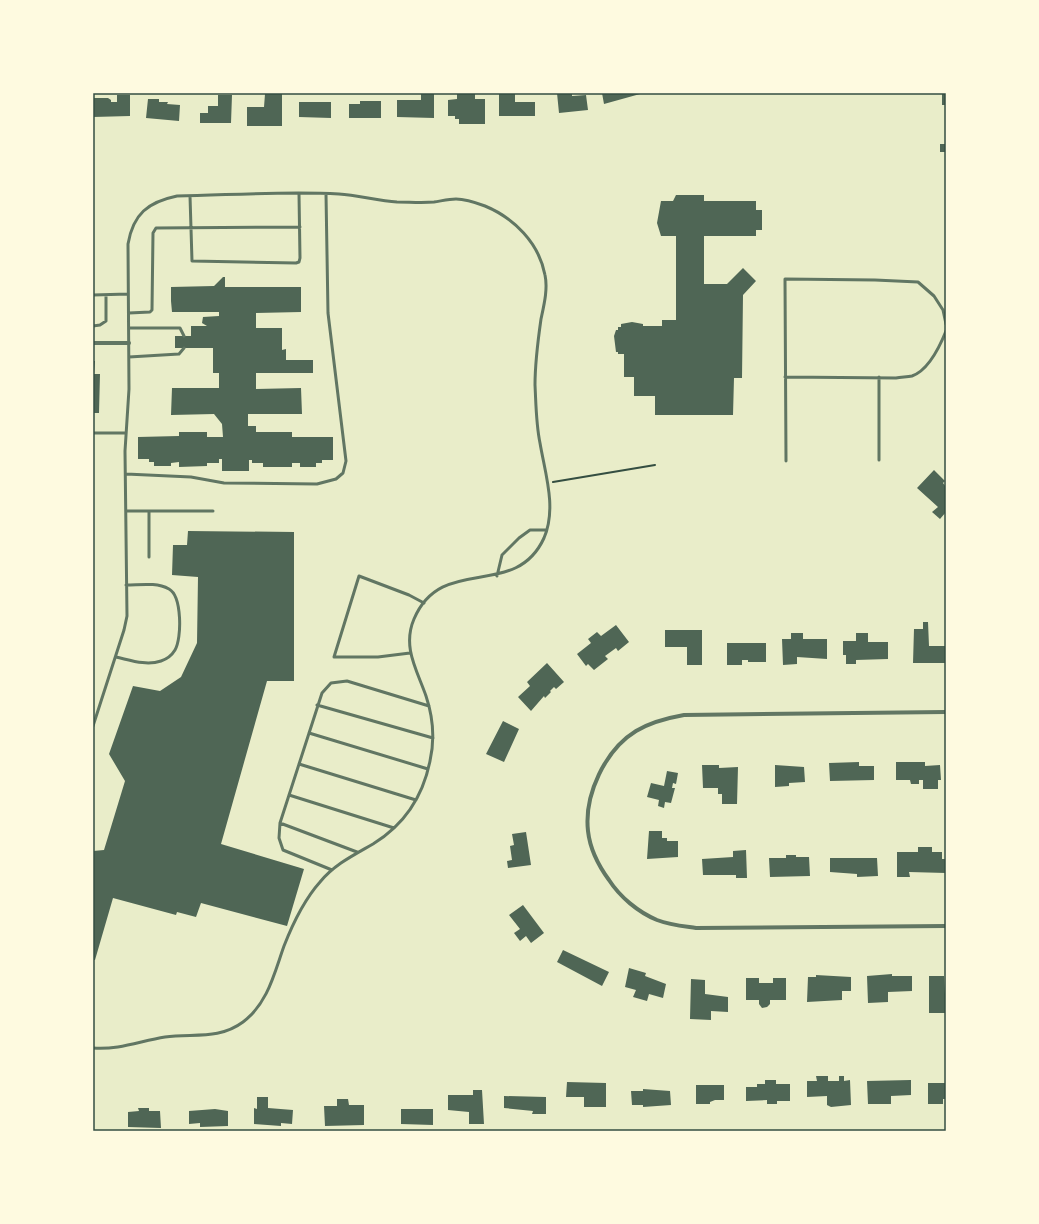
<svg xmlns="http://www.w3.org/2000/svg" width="1039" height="1224" viewBox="0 0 1039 1224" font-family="'Titillium Web',sans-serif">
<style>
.building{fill:#4f6655}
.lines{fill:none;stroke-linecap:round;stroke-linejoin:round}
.path{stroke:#344e41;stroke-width:2}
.service{stroke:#617663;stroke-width:3}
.minor{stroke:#617663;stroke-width:4}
.neatline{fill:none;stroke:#344e41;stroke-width:1.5}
</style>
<rect width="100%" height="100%" fill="#e9edc9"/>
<!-- building -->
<path class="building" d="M 457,93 L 475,93 L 475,99 L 485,99 L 485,124 L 459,124 L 459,119 L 455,119 L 455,116 L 448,116 L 448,100 L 457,99 Z
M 499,93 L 515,93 L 515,102 L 535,102 L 535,116 L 499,116 Z
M 557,93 L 572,93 L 572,96 L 586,95 L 588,110 L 559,113 Z
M 602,93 L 640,93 L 640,94 L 604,104 Z
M 942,93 L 946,93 L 946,105 L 942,105 Z
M 265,94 L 282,94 L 282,126 L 247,126 L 247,107 L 264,107 Z
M 421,94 L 434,94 L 434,118 L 397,117 L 397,100 L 421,100 Z
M 117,95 L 130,95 L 130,116 L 93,117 L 93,98 L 108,98 L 111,100 L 111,102 L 117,102 Z
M 218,95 L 232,95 L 231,123 L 200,123 L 200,113 L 208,113 L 208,106 L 218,106 Z
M 148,99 L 159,99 L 159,102 L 168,102 L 167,104 L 180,105 L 179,121 L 146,118 Z
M 360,101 L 381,101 L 381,118 L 349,118 L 349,104 L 360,104 Z
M 299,102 L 331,102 L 331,118 L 299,117 Z
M 940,144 L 946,144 L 946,152 L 940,152 Z
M 676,195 L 704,195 L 704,201 L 756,201 L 756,210 L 762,210 L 762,230 L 756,230 L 756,236 L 704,236 L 704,284 L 727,284 L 743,268 L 756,281 L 743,295 L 742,378 L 734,378 L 733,415 L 655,415 L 655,396 L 634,396 L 634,377 L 624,377 L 624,354 L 618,354 L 618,352 L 616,352 L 614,336 L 616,330 L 618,330 L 618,327 L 621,327 L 621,324 L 632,322 L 643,324 L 643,326 L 662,326 L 662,320 L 676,320 L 676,236 L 661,236 L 657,223 L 661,201 L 673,201 Z
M 223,277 L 225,277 L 225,287 L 301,287 L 301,312 L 256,313 L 256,328 L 282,328 L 282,350 L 286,349 L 286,360 L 313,360 L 313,373 L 256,373 L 256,389 L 301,388 L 302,414 L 248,414 L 248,426 L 256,426 L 256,432 L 292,432 L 292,437 L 333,437 L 333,460 L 322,460 L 322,463 L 316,463 L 316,467 L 300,467 L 300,463 L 292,463 L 292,467 L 263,467 L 263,463 L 252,463 L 252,460 L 249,460 L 249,471 L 222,471 L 222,459 L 219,459 L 219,463 L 207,463 L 207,466 L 179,467 L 179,462 L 171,463 L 171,466 L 154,466 L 154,462 L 149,462 L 149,459 L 138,459 L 138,437 L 179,436 L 179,432 L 207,432 L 207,437 L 223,437 L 222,424 L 214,414 L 171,415 L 172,388 L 219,388 L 219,373 L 213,373 L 213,348 L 175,348 L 175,336 L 191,336 L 191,326 L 207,326 L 202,323 L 203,317 L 219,316 L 219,312 L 172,312 L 171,301 L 171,287 L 214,286 Z
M 93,361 L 95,361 L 94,374 L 100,374 L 99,413 L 93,413 Z
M 934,470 L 945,481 L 943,483 L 946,487 L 946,512 L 940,519 L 932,512 L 938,507 L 917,488 Z
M 188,531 L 294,532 L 294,681 L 267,681 L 221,844 L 304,869 L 287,926 L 201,903 L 196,917 L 177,912 L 176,915 L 113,898 L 95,960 L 93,960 L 93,851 L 104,850 L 125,781 L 109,754 L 133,686 L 160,691 L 181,677 L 197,643 L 198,577 L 172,575 L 173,545 L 187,545 Z
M 923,622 L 928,622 L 929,646 L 946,646 L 946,663 L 913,663 L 914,629 L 923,629 Z
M 616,625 L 629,642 L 618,651 L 616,648 L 605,656 L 608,659 L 594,670 L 588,664 L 586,666 L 577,654 L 591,643 L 588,639 L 597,632 L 601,636 Z
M 665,630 L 702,630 L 702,665 L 687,665 L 687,647 L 665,647 Z
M 791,633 L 803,633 L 803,639 L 827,639 L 827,659 L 797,657 L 797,664 L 783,665 L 782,639 L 791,639 Z
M 856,633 L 868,633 L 868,642 L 888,642 L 888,659 L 856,660 L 856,664 L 846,664 L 846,655 L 843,655 L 843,641 L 856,641 Z
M 727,643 L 766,643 L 766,662 L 748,662 L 748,660 L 742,660 L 742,665 L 727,665 Z
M 547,663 L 564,682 L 556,689 L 554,687 L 550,691 L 551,692 L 545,698 L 544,696 L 531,711 L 518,697 L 530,686 L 527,682 Z
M 503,721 L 519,729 L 504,762 L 486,754 Z
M 859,762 L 859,766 L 874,766 L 874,780 L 830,781 L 829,763 Z
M 896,762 L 925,762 L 925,766 L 940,765 L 941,780 L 938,780 L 938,789 L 923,789 L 923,780 L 919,780 L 919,784 L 911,784 L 910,780 L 896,780 Z
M 702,765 L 719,765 L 719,768 L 738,767 L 737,804 L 722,804 L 722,794 L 718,794 L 718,788 L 703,788 Z
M 775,765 L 804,767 L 805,782 L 789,783 L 789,786 L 775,787 Z
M 667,771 L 678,773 L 676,784 L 673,783 L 672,788 L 675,788 L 671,803 L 665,802 L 664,808 L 658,806 L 659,800 L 647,797 L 651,783 L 664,786 Z
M 649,831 L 662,831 L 662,838 L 667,838 L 667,841 L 678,841 L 678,857 L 647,859 Z
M 526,832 L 531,865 L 508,868 L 507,861 L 512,860 L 510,846 L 514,845 L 512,834 Z
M 918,847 L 932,847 L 932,852 L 942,852 L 942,859 L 946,859 L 946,873 L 909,872 L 910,877 L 897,877 L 897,852 L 918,852 Z
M 746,850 L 747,878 L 736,878 L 736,875 L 703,875 L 702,859 L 733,857 L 733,851 Z
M 786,855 L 796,855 L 796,857 L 809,857 L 810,876 L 770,877 L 769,858 L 786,858 Z
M 830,858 L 877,858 L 878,876 L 857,877 L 857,874 L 830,872 Z
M 523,905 L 544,933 L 531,943 L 526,936 L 520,941 L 514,933 L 520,929 L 509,915 Z
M 563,950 L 609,972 L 602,986 L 557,962 Z
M 629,968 L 646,973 L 645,976 L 666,984 L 663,998 L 649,994 L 647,1001 L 633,997 L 636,990 L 625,987 Z
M 892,974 L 892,976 L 912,976 L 912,991 L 888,992 L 888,1002 L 868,1003 L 867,976 Z
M 816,975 L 851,977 L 851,991 L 842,991 L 842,1000 L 807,1002 L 808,977 L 816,977 Z
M 929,976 L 944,976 L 946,1013 L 929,1013 Z
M 746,978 L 759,978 L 759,983 L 773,983 L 773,978 L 786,978 L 786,1000 L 770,1000 L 770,1004 L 767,1007 L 762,1008 L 759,1004 L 759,1000 L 746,1000 Z
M 691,979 L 705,980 L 705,994 L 728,997 L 728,1012 L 711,1011 L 711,1020 L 690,1019 Z
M 816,1076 L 828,1076 L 828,1081 L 839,1081 L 839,1076 L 844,1076 L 844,1081 L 850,1080 L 851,1105 L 831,1107 L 827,1105 L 827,1096 L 807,1097 L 807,1081 L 817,1081 Z
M 765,1080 L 776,1080 L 776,1084 L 790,1084 L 790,1101 L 777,1101 L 777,1104 L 767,1104 L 767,1100 L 746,1101 L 746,1087 L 757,1087 L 757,1084 L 765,1084 Z
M 911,1080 L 911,1095 L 891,1096 L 891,1104 L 868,1104 L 867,1081 Z
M 567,1082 L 606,1083 L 606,1107 L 584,1107 L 584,1097 L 566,1097 Z
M 928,1083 L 946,1083 L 946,1099 L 943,1099 L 943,1104 L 928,1104 Z
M 696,1085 L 724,1085 L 724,1100 L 715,1100 L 710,1102 L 710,1104 L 696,1104 Z
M 643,1089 L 670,1091 L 671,1105 L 643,1107 L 643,1105 L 632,1105 L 631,1091 L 643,1091 Z
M 473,1090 L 482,1090 L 484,1124 L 469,1124 L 469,1112 L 448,1110 L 448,1095 L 473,1095 Z
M 504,1096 L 546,1097 L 546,1114 L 532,1114 L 533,1111 L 504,1108 Z
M 257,1097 L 268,1097 L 268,1108 L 293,1110 L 292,1124 L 281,1123 L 281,1126 L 254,1124 L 254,1108 L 257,1109 Z
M 337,1099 L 348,1099 L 349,1105 L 364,1105 L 364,1125 L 325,1126 L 324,1106 L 337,1106 Z
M 138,1108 L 149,1108 L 149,1111 L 160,1111 L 161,1128 L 128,1127 L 128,1112 L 139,1111 Z
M 215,1109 L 228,1111 L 228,1126 L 200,1127 L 200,1123 L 189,1124 L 189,1111 Z
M 401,1109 L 433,1109 L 433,1125 L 401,1124 Z"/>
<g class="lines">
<!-- path -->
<path class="path" d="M 553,482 L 655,465"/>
<!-- service -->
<path class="service" d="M 190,196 L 192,261 L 296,263 L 299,262 L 300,258 L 299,194
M 93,295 L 128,294
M 129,313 L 150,312 L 152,310 L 153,233 L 156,228 L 300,227
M 93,326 L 100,325 L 106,321 L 106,295
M 129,328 L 180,328 L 184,336
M 129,357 L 179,354 L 184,348
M 785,377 L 896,378 C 901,377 907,377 912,376 C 929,370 940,346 946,331
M 879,377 L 879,460
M 93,433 L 126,433
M 786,461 L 785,279 L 875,280 L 918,282 L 934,296 L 943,310 L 946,324
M 126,474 L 191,477 L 224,483 L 317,484 L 336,479 L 343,473 L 346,461 L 328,313 L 326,194
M 126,511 L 213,511
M 149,557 L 149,511
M 497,576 L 502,555 L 519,538 L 530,530 L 546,530
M 410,653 L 378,657 L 334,657 L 359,576 L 409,595 L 424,603
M 116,657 C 130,660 146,666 161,661 C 167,659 172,655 175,650 C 182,638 182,596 169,589 C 156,582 140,585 126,585
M 317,705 L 433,738
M 93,726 L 124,630 L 127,616 L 125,451 L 129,389 L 128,244 C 133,214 148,202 177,196 C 231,195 285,191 339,194 C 358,195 378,201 397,202 C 409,202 422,203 434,202 C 441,201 449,199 456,199 C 464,199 477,203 485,206 C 514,218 539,243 545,275 C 548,289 544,305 541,319 C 538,340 535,363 535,385 C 536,404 536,424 540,443 C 545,473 557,508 544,538 C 515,601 442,553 414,619 C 402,647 417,670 426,696 C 433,717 435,739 430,761 C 423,796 404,825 373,844 C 354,855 335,864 320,882 C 304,900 293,923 284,946 C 274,974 268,1003 243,1022 C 219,1040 193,1033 165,1037 C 140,1041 119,1050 93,1048
M 309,733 L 428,769
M 299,764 L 416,800
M 289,795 L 394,828
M 280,823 L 357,852
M 332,870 L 283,850 L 279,838 L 280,823 L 322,693 L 331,683 L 347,681 L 429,706"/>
<!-- minor -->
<path class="minor" d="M 93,343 L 129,343
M 946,712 L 684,715 C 667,718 651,722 636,731 C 605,750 584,795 588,831 C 590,849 598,865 609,880 C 620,897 638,912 657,920 C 670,925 682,926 696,928 L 946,926"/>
</g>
<!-- border -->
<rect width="1039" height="1224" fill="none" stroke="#fefae0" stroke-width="188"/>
<rect x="94" y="94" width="851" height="1036" class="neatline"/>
</svg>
